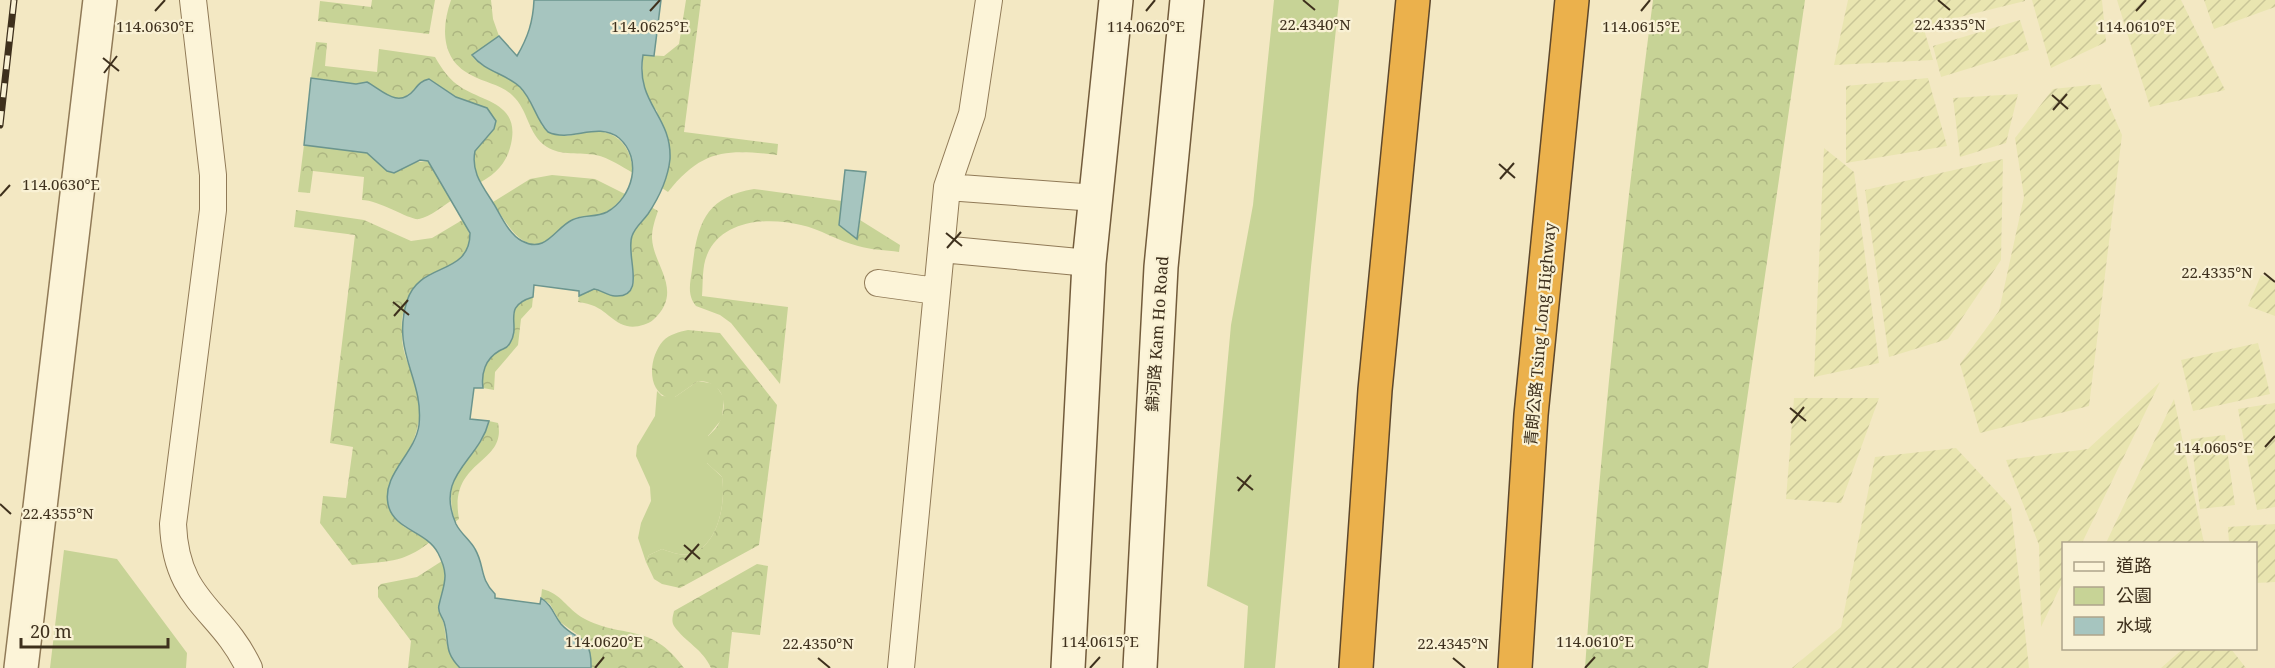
<svg xmlns="http://www.w3.org/2000/svg" width="2275" height="668" viewBox="0 0 2275 668" font-family="'Noto Serif','Noto Sans TC',serif">
<style>
.farmland{fill:url(#farmland-furrows)}
.green{fill:#c7d396}
.forest{fill:url(#forest-crowns)}
.water{fill:#a6c5bf;stroke:#6b958e;stroke-width:1.5}
.lines{fill:none;stroke-linecap:round;stroke-linejoin:round}
.service-casing{stroke:#907a57;stroke-width:28}
.pedestrian-casing{stroke:#907a57;stroke-width:36}
.secondary-casing{stroke:#725b3b;stroke-width:36}
.motorway-casing{stroke:#5d472c;stroke-width:36}
.service{stroke:#fcf4d8;stroke-width:26}
.pedestrian{stroke:#fcf4d8;stroke-width:33}
.secondary{stroke:#fcf4d8;stroke-width:33}
.motorway{stroke:#ebb14c;stroke-width:33}
.rail-casing{stroke:#3e301d;stroke-width:7}
.rail{stroke:#f9f1d4;stroke-width:4.5;stroke-dasharray:14;stroke-linecap:butt}
.ticks{fill:none;stroke:#3e301d;stroke-width:2}
.labels{text-anchor:middle;stroke-width:4.5;stroke-linejoin:round;paint-order:stroke}
.street-label{font-size:16px;fill:#3e301d;stroke:#f9f1d4}
.ticks-label{font-size:15px;text-anchor:middle;fill:#3e301d;stroke:#f9f1d4;stroke-width:4.5;stroke-linejoin:round;paint-order:stroke}
</style>
<defs>
<pattern id="farmland-furrows" width="10" height="10" patternUnits="userSpaceOnUse" patternTransform="scale(1.5)"><rect width="10" height="10" fill="#e9e5b0"/><path d="M-1 1l2-2M0 10L10 0M9 11l2-2" fill="none" stroke="#c9c597"/></pattern>
<pattern id="forest-crowns" width="20" height="18" patternUnits="userSpaceOnUse" patternTransform="scale(1.5)"><rect width="20" height="18" fill="#c7d396"/><path d="M2 6a3 3 0 1 1 6 0M12 15a3 3 0 1 1 6 0" fill="none" stroke="#acb581"/></pattern>
</defs>
<rect width="100%" height="100%" fill="#f3e8c3"/>
<!-- farmland -->
<path class="farmland" d="M 1848,0 L 2025,0 L 2025,1 L 1923,26 L 1933,60 L 1834,65 Z
M 2032,0 L 2102,0 L 2106,42 L 2051,68 Z
M 2117,0 L 2181,0 L 2225,90 L 2150,107 Z
M 2204,0 L 2275,0 L 2275,7 L 2214,29 Z
M 2020,20 L 2029,50 L 1941,77 L 1933,46 Z
M 1928,78 L 1947,146 L 1846,163 L 1846,86 Z
M 2100,84 L 2122,135 L 2089,406 L 1980,433 L 1960,364 L 1999,311 L 2024,197 L 2015,138 L 2053,89 Z
M 2018,94 L 2006,143 L 1960,157 L 1953,98 Z
M 1824,148 L 1854,172 L 1879,363 L 1814,377 Z
M 2003,159 L 2001,260 L 1948,339 L 1889,357 L 1865,190 Z
M 2261,275 L 2275,280 L 2275,316 L 2248,306 Z
M 2258,343 L 2270,394 L 2193,411 L 2181,360 Z
M 2160,382 L 2082,543 L 2064,544 L 2063,581 L 2041,627 L 2039,545 L 2006,460 L 2088,449 Z
M 1794,398 L 1879,398 L 1841,503 L 1786,499 Z
M 2174,399 L 2204,543 L 2106,543 Z
M 2275,403 L 2275,507 L 2257,510 L 2238,409 Z
M 2225,435 L 2235,505 L 2200,509 L 2191,439 Z
M 1956,448 L 2011,507 L 2029,668 L 1792,668 L 1841,627 L 1875,457 Z
M 2275,524 L 2275,582 L 2256,583 L 2256,544 L 2229,543 L 2228,527 Z
M 2184,648 L 2231,649 L 2246,668 L 2161,668 Z"/>
<!-- green -->
<path class="green" d="M 1274,0 L 1339,0 L 1311,267 L 1275,668 L 1244,668 L 1248,606 L 1207,586 L 1231,325 L 1253,205 Z
M 698,381 L 715,384 L 724,398 L 723,407 L 722,419 L 708,436 L 707,463 L 722,477 C 726,501 719,546 690,554 C 680,556 671,552 662,549 L 649,555 L 646,562 L 638,538 L 641,523 L 651,501 L 650,487 L 636,456 L 637,446 L 655,416 L 657,391 L 662,396 L 675,397 Z
M 64,550 L 117,559 L 187,653 L 186,668 L 50,668 Z"/>
<!-- forest -->
<path class="forest" d="M 372,0 L 435,0 L 429,34 L 318,21 L 320,1 L 371,7 Z
M 451,0 L 491,0 L 493,19 L 499,36 L 472,56 C 481,68 492,69 505,76 C 524,86 535,106 542,126 C 549,129 560,137 568,136 C 576,135 584,132 592,131 C 618,130 632,148 633,173 C 621,166 609,158 596,155 C 580,152 561,156 547,147 C 527,134 529,110 512,95 C 500,84 485,83 471,75 C 441,60 441,28 451,0 Z
M 686,0 L 701,0 L 684,132 L 778,144 L 777,155 C 727,149 702,149 668,192 L 662,188 L 667,173 L 657,111 L 647,99 L 642,85 L 643,55 L 664,56 L 679,44 Z
M 1653,0 L 1805,0 L 1708,668 L 1585,668 C 1600,445 1624,222 1653,0 Z
M 316,42 L 327,43 L 325,66 L 377,72 L 379,49 L 435,57 C 442,69 449,80 462,88 C 485,102 520,104 511,144 C 507,162 497,173 481,182 L 474,173 L 475,151 L 490,134 L 487,108 L 456,97 L 429,79 C 414,83 410,102 391,98 C 377,94 372,79 356,84 L 311,78 Z
M 304,145 L 367,153 L 381,166 L 428,161 L 452,200 C 443,206 430,217 419,219 C 411,221 379,200 362,200 L 364,177 L 313,171 L 310,193 L 298,192 Z
M 552,175 L 595,179 L 625,194 C 618,204 605,216 592,218 C 588,218 583,216 579,217 C 568,219 565,227 558,234 C 527,263 507,225 493,202 L 530,179 Z
M 754,189 L 842,201 L 839,225 L 857,239 L 860,220 L 900,245 L 899,252 C 886,250 871,250 858,246 C 838,241 820,229 801,225 C 769,217 722,219 707,255 C 702,266 703,283 702,296 L 788,307 L 780,384 L 731,323 L 720,315 L 696,306 C 687,295 690,284 692,270 C 697,226 704,197 754,189 Z
M 651,207 L 658,211 C 655,220 652,228 652,238 C 653,266 685,291 653,320 C 647,325 635,328 627,326 C 608,321 606,305 578,302 L 579,296 L 594,289 C 601,290 609,296 616,296 C 648,297 626,257 631,239 C 635,226 645,218 651,207 Z
M 296,210 L 364,220 L 411,241 L 432,238 L 464,219 C 476,247 470,252 447,267 C 442,270 406,309 403,314 C 401,319 402,327 402,332 C 401,352 410,367 416,385 C 427,421 412,450 391,479 L 403,526 L 430,542 C 402,564 386,561 352,565 L 320,523 L 323,496 L 346,498 L 353,447 L 330,443 L 355,235 L 294,227 Z
M 533,297 L 532,307 L 521,319 L 518,345 L 495,372 L 494,390 L 483,388 C 481,374 485,359 499,351 C 504,348 507,349 510,343 C 522,324 500,307 533,297 Z
M 688,330 L 720,333 L 777,405 L 759,545 L 680,588 L 662,584 L 654,579 L 646,562 L 649,555 L 662,549 C 671,552 680,556 690,554 C 719,546 726,501 722,477 C 715,469 703,463 702,452 C 700,439 713,434 718,425 C 730,404 723,381 698,381 L 675,397 L 668,398 C 646,390 649,357 663,341 C 670,334 679,332 688,330 Z
M 489,421 L 498,423 C 507,465 448,459 459,519 L 455,522 C 439,463 477,468 489,421 Z
M 442,561 C 450,582 441,588 439,607 C 438,613 443,619 444,625 C 447,643 446,654 460,668 L 408,668 L 411,641 L 378,597 L 378,587 L 381,584 L 417,577 Z
M 757,564 L 768,566 L 760,635 L 732,632 L 728,668 L 711,668 C 703,649 685,642 674,626 C 671,621 673,616 674,611 Z
M 542,589 C 561,593 567,609 583,618 C 624,640 650,621 684,668 L 591,668 L 591,655 L 578,635 L 560,622 L 550,604 L 541,598 Z"/>
<!-- water -->
<path class="water" d="M 534,0 L 661,0 L 654,56 L 643,55 C 635,104 672,115 670,159 C 668,178 658,199 648,214 C 642,222 635,227 632,236 C 625,255 648,298 615,296 C 608,296 601,290 594,289 L 579,296 L 579,291 L 534,285 L 533,297 C 500,307 522,324 510,343 C 507,349 504,348 499,351 C 485,359 481,374 483,388 L 474,388 L 470,419 L 489,421 C 479,462 434,474 456,524 C 461,534 470,540 475,549 C 485,566 479,578 495,594 L 495,598 L 540,604 L 541,598 C 553,606 553,614 561,624 C 577,642 592,634 591,668 L 460,668 C 443,651 450,642 444,622 C 442,616 437,612 439,605 C 444,583 450,576 438,553 C 427,531 393,530 388,504 C 382,474 415,454 419,425 C 424,378 391,353 407,301 C 419,261 470,277 470,233 L 428,161 L 420,160 L 394,173 L 387,171 L 367,153 L 304,145 L 311,78 L 356,84 L 367,82 C 382,90 398,109 414,90 C 419,84 421,81 429,79 L 456,97 L 487,108 L 496,121 L 494,129 L 475,151 C 471,171 481,184 492,201 C 500,213 508,234 522,241 C 546,254 555,228 572,220 C 584,214 595,218 607,212 C 633,197 643,159 619,138 C 597,121 571,143 548,132 C 536,120 533,100 520,87 C 505,73 485,72 472,55 L 499,36 L 517,56 C 528,37 533,22 534,0 Z
M 845,170 L 866,172 L 857,239 L 839,225 Z"/>
<g class="lines">
<defs>
<path id="service" d="M 193,0 L 213,175 L 213,210 L 173,524 C 176,603 221,608 249,668
M 947,187 L 1096,198
M 941,249 L 1089,263
M 878,283 L 936,291
M 901,668 L 947,187 L 972,114 L 989,0"/>
<path id="pedestrian" d="M 21,668 L 100,0"/>
<path id="secondary" d="M 1068,668 L 1089,263 L 1116,0
M 1140,668 L 1161,267 L 1187,0"/>
<path id="motorway" d="M 1356,668 L 1375,390 L 1413,0
M 1515,668 L 1531,415 L 1572,0"/>
</defs>
<!-- service casing -->
<use href="#service" class="service-casing"/>
<!-- pedestrian casing -->
<use href="#pedestrian" class="pedestrian-casing"/>
<!-- secondary casing -->
<use href="#secondary" class="secondary-casing"/>
<!-- motorway casing -->
<use href="#motorway" class="motorway-casing"/>
<!-- service -->
<use href="#service" class="service"/>
<!-- pedestrian -->
<use href="#pedestrian" class="pedestrian"/>
<!-- secondary -->
<use href="#secondary" class="secondary"/>
<!-- motorway -->
<use href="#motorway" class="motorway"/>
<defs>
<path id="rail" d="M 0,125 L 14,0"/>
</defs>
<!-- rail casing -->
<use href="#rail" class="rail-casing"/>
<!-- rail -->
<use href="#rail" class="rail"/>
</g>
<!-- ticks -->
<path class="ticks" d="M 1303,0 L 1315,10M 1938,0 L 1950,10M 155,11 L 165,0M 650,11 L 660,0M 1146,11 L 1155,0M 1641,11 L 1650,0M 2136,11 L 2146,0M 103,58 L 119,71M 104,73 L 117,56M 2052,95 L 2068,109M 2053,110 L 2067,94M 1499,164 L 1515,178M 1500,179 L 1514,163M 0,196 L 10,185M 946,233 L 962,246M 947,248 L 961,232M 2264,273 L 2275,282M 393,302 L 409,315M 394,316 L 408,300M 1790,408 L 1806,421M 1791,423 L 1804,407M 2265,447 L 2275,436M 1237,477 L 1253,490M 1238,491 L 1251,475M 0,504 L 11,514M 684,545 L 700,559M 685,560 L 699,544M 818,658 L 830,668M 1453,658 L 1465,668M 595,668 L 604,657M 1090,668 L 1100,657M 1585,668 L 1595,657"/>
<g class="labels">
<!-- street labels -->
<g class="street-label">
<text transform="translate(1157 334) rotate(-86)" y="6">錦河路 Kam Ho Road</text>
<text transform="translate(1540 334) rotate(-85)" y="6">青朗公路 Tsing Long Highway</text>
</g>
</g>
<g class="ticks-label">
<text x="1315" y="30">22.4340°N</text>
<text x="1950" y="30">22.4335°N</text>
<text x="155" y="32">114.0630°E</text>
<text x="650" y="32">114.0625°E</text>
<text x="1146" y="32">114.0620°E</text>
<text x="1641" y="32">114.0615°E</text>
<text x="2136" y="32">114.0610°E</text>
<text x="61" y="190">114.0630°E</text>
<text x="2217" y="278">22.4335°N</text>
<text x="2214" y="453">114.0605°E</text>
<text x="58" y="519">22.4355°N</text>
<text x="604" y="647">114.0620°E</text>
<text x="1100" y="647">114.0615°E</text>
<text x="1595" y="647">114.0610°E</text>
<text x="818" y="649">22.4350°N</text>
<text x="1453" y="649">22.4345°N</text>
</g>
<!-- legend -->
<rect x="2062" y="542" width="195" height="108" fill="#f9f1d4" stroke="#aea48b" stroke-width="1.5"/>
<rect x="2074" y="562" width="30" height="9" fill="#fcf4d8" stroke="#aea48b" stroke-width="1.5"/>
<text x="2116" y="572" font-size="18" fill="#3e301d">道路</text>
<rect x="2074" y="587" width="30" height="18" fill="#c7d396" stroke="#aea48b" stroke-width="1.5"/>
<text x="2116" y="602" font-size="18" fill="#3e301d">公園</text>
<rect x="2074" y="617" width="30" height="18" fill="#a6c5bf" stroke="#aea48b" stroke-width="1.5"/>
<text x="2116" y="632" font-size="18" fill="#3e301d">水域</text>
<!-- scale -->
<path d="M21 638v9h147v-9" fill="none" stroke="#3e301d" stroke-width="3"/>
<text x="30" y="638" font-size="18" fill="#3e301d" stroke="#f9f1d4" stroke-width="4.5" paint-order="stroke">20 m</text>
</svg>
